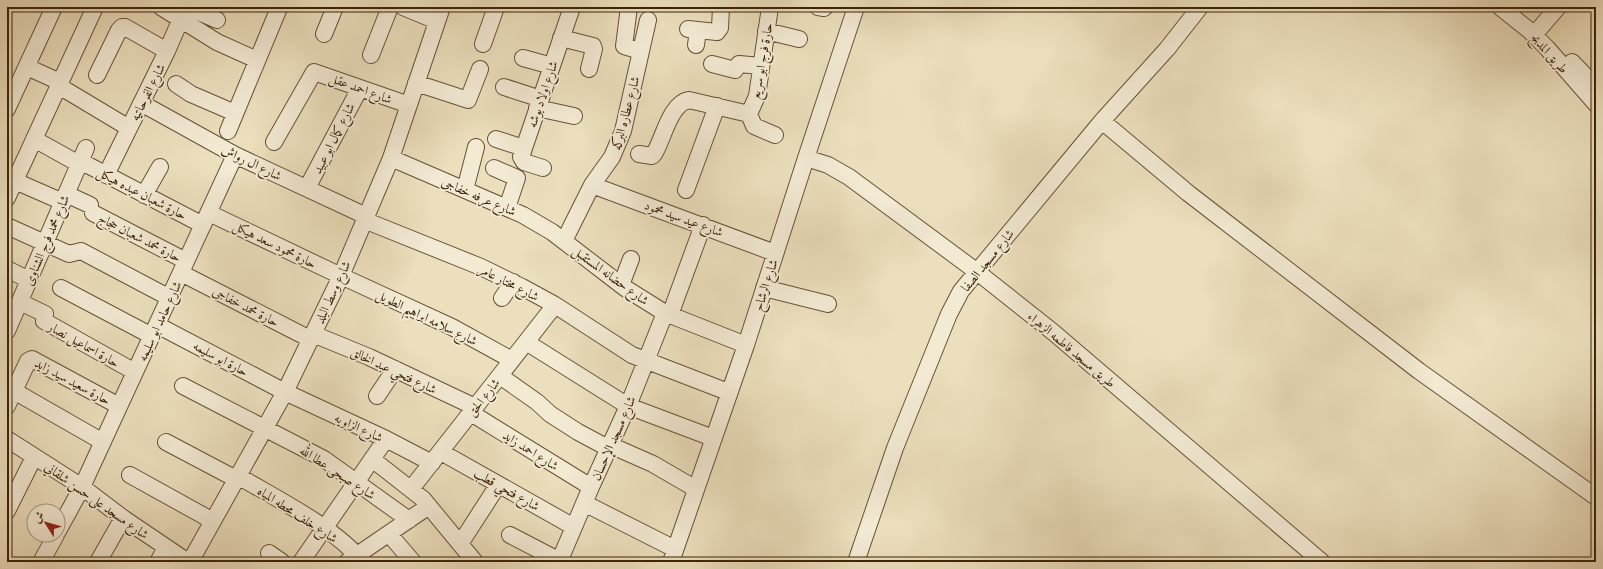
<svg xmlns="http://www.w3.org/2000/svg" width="1603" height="569" viewBox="0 0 1603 569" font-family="'Libre Bodoni',Amiri,serif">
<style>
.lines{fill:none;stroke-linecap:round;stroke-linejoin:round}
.minor-casing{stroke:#675236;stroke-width:18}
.minor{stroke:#f3ead4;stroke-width:16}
.labels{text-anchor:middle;stroke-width:3.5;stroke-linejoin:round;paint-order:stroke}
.street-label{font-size:13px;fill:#3b2309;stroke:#f3ead4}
</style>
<rect width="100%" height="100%" fill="#ecdfbd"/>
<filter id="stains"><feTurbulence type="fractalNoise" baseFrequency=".005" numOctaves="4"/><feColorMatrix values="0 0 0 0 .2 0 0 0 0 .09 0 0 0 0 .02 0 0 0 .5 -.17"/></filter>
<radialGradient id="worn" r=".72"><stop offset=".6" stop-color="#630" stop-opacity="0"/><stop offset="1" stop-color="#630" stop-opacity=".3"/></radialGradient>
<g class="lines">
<defs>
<path id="minor" d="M 161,7 L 217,42 L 257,60
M 187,7 L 217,20
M 403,7 L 437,21
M 629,7 L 624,46 L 641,51
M 818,7 L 824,8
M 1500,7 L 1530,31 L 1547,48 L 1596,104
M 1540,28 L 1558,7
M 688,29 L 717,32 L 720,28 L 721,7
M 766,31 L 799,39
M 324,34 L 335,7
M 561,38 L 593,46 L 594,49 L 589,69
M 483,44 L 496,7
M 696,45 L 698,30
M 371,55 L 390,7
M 523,58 L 552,66
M 1572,62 L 1596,87
M 712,64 L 735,70 L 739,64 L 761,66
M 27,67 L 60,82
M 97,75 L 119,30 L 122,27 L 125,27 L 167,51
M 416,83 L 468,100 L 480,69
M 176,84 L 191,94 L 235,113
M 59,86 L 129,128
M 504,87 L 541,99
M 141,103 L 235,155 L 366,216
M 537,108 L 574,116
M 7,109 L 54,7
M 749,114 L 757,96 L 770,7
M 1102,121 L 1188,193 L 1419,371 L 1596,497
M 228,131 L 279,8
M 34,139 L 79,164
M 496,139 L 524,148
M 274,142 L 314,72 L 409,105
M 639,154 L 652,156 L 654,154 C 663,140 670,103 689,100 L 749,114 L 754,126 L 775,135
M 391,158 L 523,215 L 552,232 L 625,288 L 665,313 L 746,345
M 806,158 L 828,165 L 849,177 L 976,271 L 1053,332 L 1322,562
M 80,161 L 203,225
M 494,168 L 517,178 L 507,208
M 543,168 L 524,162 L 521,157 L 572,7
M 106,175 L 167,51 L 186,7
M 15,181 L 63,202
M 592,185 L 775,253
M 307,188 L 360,88
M 465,190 L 476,147
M 686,190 L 717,106
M 66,194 L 90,205
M 144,195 L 160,167
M 7,198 L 95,7
M 93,213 L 186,261
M 209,213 L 341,276 L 452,327 L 512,360
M 364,220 L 481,267 L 522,287 L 555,305 L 632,355 L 728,392
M 7,226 L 69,254 L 81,251 L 170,298
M 564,241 L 592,185 L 612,157 L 623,131 L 648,20
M 7,269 L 29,280
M 181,273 L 310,339
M 621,285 L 631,259
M 61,288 L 152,336
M 764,288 L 828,304
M 502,298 L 513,282
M 20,302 L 45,314 L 44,321 L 135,372
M 670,315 L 703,225
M 157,325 L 285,392 L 386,439 L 432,463
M 7,331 L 86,148
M 313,334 L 369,357 L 475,407
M 526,342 L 628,406 L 713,438
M 500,376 L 537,402 L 550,414 L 578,432 L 608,448
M 183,386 L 324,459 L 409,520
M 14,391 L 103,442
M 377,396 L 395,369
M 7,406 L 28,361 L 32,359 L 119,406
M 471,413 L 591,487
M 7,439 L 82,487 L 123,518 L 188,562
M 166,442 L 236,479
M 610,445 L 653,464 L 696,489
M 441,452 L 574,527
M 372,459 L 423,499 L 475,562
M 130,475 L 213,521
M 238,476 C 277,499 334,527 363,562
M 411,489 L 555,305
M 584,503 L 675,549
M 7,511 L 34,457
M 58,531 L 82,487 L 235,155
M 389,534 L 413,562
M 510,535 L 560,561
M 460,544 L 498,485
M 269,553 L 282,562
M 41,562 L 56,535
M 98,562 L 123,518
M 158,562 L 166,548
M 190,562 L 285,392 L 341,276 L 391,158 L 442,7
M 301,562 L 386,439
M 347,562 L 429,506
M 559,562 L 591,487 L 628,406 L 665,313
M 671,562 L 746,345 L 806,158 L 856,7
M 856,562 L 895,448 L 949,314 L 961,291 L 1102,121 L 1167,49 L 1200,7"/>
</defs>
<!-- minor casing -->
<use href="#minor" class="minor-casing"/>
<!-- minor -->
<use href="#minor" class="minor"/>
</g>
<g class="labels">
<!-- street labels -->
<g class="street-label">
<text transform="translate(1550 53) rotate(48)" y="5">طريق المدبح</text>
<text transform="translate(761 61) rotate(-80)" y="5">حارة فرج ابو سريع</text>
<text transform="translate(361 88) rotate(20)" y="5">شارع احمد عقل</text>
<text transform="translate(147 92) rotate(-63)" y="5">شارع الفرحاتيه</text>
<text transform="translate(542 94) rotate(-71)" y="5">شارع اولاد بوشه</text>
<text transform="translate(625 113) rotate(-75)" y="5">شارع عطاره البركه</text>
<text transform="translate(333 138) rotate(-63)" y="5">شارع كمال ابو عبيد</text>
<text transform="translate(252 162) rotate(26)" y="5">شارع ال رواش</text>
<text transform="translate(142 193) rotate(27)" y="5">حارة شعبان عبده هيكل</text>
<text transform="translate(479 196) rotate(23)" y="5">شارع عرفه خفاجى</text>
<text transform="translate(684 218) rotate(20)" y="5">شارع عيد سيد محمود</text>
<text transform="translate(140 237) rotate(27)" y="5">حارة محمد شعبان حجاج</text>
<text transform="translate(46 240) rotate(-67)" y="5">شارع محمد فرج الشناوى</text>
<text transform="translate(275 244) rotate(26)" y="5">حارة محمود سعد هيكل</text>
<text transform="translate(987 260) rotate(-51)" y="5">شارع مسجد الصفا</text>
<text transform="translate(611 275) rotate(36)" y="5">شارع حضانه المستقبل</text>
<text transform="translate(509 282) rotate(27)" y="5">شارع مختار عامر</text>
<text transform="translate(765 285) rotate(-72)" y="5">شارع الرشاح</text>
<text transform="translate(332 292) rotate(-65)" y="5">شارع وسط البلد</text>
<text transform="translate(246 306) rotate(27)" y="5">حارة محمد خفاجى</text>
<text transform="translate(427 317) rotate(26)" y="5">شارع سلامه ابراهيم الطويل</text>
<text transform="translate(159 321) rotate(-65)" y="5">شارع حامد ابو سليمه</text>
<text transform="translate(84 344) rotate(29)" y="5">حارة اسماعيل نصار</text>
<text transform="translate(1072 349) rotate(40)" y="5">طريق مسجد فاطمه الزهراء</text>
<text transform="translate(221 358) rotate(28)" y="5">حارة ابو سليمه</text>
<text transform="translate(394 370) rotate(25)" y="5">شارع فتحي عبد الخالق</text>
<text transform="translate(73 381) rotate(28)" y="5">حارة سعيد سيد زايد</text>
<text transform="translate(483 397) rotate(-52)" y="5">شارع الحق</text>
<text transform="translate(359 427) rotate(25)" y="5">شارع الزاويه</text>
<text transform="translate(613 438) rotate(-66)" y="5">شارع مسجد الإحسان</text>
<text transform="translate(531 450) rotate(32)" y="5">شارع احمد زايد</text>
<text transform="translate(338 472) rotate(33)" y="5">شارع صبحى عطا الله</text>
<text transform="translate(507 489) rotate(29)" y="5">شارع فتحي قطب</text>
<text transform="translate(97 500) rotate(35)" y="5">شارع مسجد على حسن شلقاني</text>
<text transform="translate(298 514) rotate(33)" y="5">شارع خلف محطه المياه</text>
</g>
</g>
<!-- margin -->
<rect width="1603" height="569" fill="none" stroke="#ecdfbd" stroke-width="24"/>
<rect x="8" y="8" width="1587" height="553" fill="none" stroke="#3b2309" stroke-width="2"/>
<rect x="12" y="12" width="1579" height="545" fill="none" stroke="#3b2309"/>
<!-- north arrow -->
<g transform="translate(46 523) rotate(307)"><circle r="19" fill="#f3ead4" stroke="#a99a83"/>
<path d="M0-3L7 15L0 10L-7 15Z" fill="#8f2418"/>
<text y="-6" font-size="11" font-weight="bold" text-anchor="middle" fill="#3b2309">ش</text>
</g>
<rect width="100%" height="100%" filter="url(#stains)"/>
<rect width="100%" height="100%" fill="url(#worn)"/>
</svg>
